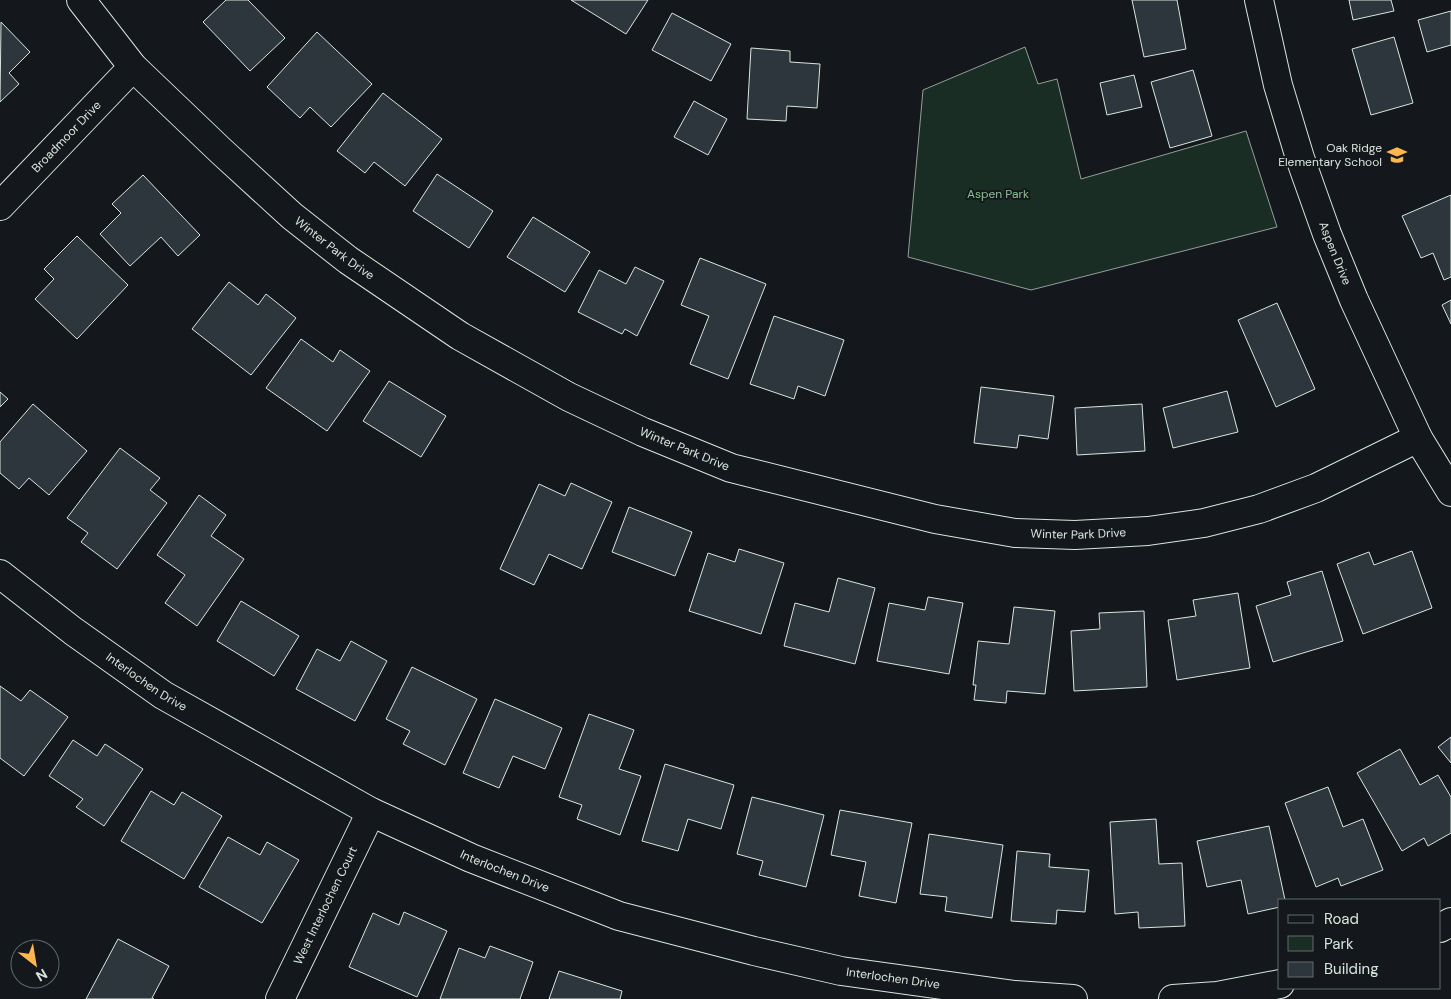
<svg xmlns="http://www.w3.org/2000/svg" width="1451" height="999" viewBox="0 0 1451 999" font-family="'DM Sans',sans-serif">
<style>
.green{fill:#1a2d24;stroke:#939e99}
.building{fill:#2c363c;stroke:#d8e6dc}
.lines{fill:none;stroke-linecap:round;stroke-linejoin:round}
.minor-casing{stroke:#d8e6dc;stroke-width:30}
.minor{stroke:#14181c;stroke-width:28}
.labels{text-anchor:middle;stroke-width:4;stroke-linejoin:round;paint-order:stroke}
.street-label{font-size:12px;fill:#d8e6dc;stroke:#14181c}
.poi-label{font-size:12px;fill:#d8e6dc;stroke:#14181c;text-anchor:end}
.park-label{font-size:12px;fill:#8ac095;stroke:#14181c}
</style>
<rect width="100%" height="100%" fill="#14181c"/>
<!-- green -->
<path class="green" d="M 1025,47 L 1038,84 L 1057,79 L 1081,179 L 1246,131 L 1277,227 L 1031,290 L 908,257 L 923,90 Z"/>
<!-- building -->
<path class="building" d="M 226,0 L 248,0 L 285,38 L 250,71 L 203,22 Z
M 571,0 L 648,0 L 626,34 Z
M 1132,0 L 1177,0 L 1186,49 L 1144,57 Z
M 1349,0 L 1391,0 L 1394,11 L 1353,20 Z
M 1451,11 L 1451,45 L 1427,52 L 1418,20 Z
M 672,13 L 731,44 L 711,81 L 652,50 Z
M 1,22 L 30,52 L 9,73 L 19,84 L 0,102 Z
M 317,32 L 372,84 L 331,127 L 310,107 L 300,118 L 267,87 Z
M 1394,37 L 1413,103 L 1371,115 L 1352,49 Z
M 751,48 L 790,51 L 790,62 L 820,64 L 817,108 L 787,106 L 786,121 L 747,119 Z
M 1193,70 L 1212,136 L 1170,148 L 1151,82 Z
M 1134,75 L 1142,107 L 1107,115 L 1100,83 Z
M 383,93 L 442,139 L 405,186 L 374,162 L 365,173 L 337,151 Z
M 694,101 L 727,119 L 708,155 L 674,137 Z
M 437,174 L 493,211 L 469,248 L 413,211 Z
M 143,175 L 200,235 L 178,256 L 161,237 L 130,266 L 100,234 L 121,213 L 112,204 Z
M 1451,195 L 1451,277 L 1444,280 L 1433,253 L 1421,258 L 1402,216 Z
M 533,217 L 590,252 L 565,292 L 507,257 Z
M 77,236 L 128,285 L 77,339 L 35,299 L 54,279 L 44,269 Z
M 700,258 L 766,284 L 728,379 L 690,364 L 709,316 L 681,305 Z
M 635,267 L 664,281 L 637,336 L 625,329 L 622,334 L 578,312 L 599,270 L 626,284 Z
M 229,282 L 258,305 L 266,294 L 296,318 L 251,375 L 192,329 Z
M 1451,300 L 1451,324 L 1442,305 Z
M 1277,303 L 1315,389 L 1276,407 L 1238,320 Z
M 774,316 L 844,340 L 825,396 L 798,386 L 794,399 L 750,384 Z
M 301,339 L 333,362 L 340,350 L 370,371 L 327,431 L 266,388 Z
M 389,381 L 446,416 L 421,457 L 363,421 Z
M 981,387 L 1054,396 L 1048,439 L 1019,435 L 1017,448 L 974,443 Z
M 1227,391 L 1238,432 L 1173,448 L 1163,408 Z
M 0,392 L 8,399 L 0,407 Z
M 33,404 L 87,451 L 49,495 L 29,478 L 19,489 L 0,473 L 0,442 Z
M 1142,404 L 1145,451 L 1077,455 L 1075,408 Z
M 120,448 L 160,478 L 150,490 L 167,503 L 117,569 L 81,542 L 88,533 L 67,518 Z
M 571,483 L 612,502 L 582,569 L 549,554 L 534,585 L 500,569 L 539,484 L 565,496 Z
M 199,495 L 226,515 L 211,536 L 244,559 L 197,626 L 165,603 L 185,575 L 157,555 Z
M 629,507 L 692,532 L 675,576 L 612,552 Z
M 739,549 L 784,563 L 761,634 L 689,611 L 708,553 L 735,562 Z
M 1412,551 L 1432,608 L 1363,634 L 1337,564 L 1369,552 L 1374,565 Z
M 1322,571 L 1343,641 L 1273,662 L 1256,606 L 1291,595 L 1287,582 Z
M 838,578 L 875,588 L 855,664 L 784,646 L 795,603 L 829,612 Z
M 1238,593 L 1250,668 L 1177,680 L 1168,620 L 1196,616 L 1193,600 Z
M 928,597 L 963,603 L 949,674 L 877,661 L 889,603 L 925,610 Z
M 241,601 L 299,636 L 274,676 L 217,641 Z
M 1014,607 L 1055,611 L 1045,694 L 1007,691 L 1006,703 L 974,700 L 976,685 L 973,685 L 978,641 L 1009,644 Z
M 1144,611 L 1147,687 L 1074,691 L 1071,631 L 1100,629 L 1099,613 Z
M 351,641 L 387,661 L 355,721 L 296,689 L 317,649 L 340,661 Z
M 412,667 L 477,699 L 445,765 L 403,744 L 410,731 L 386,719 Z
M 0,686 L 21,701 L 30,690 L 68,717 L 24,776 L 0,758 Z
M 495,699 L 562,728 L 545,769 L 513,756 L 499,788 L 463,773 Z
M 589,714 L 634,730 L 619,769 L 641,776 L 620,835 L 577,819 L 582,805 L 559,797 Z
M 1451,737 L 1451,763 L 1438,747 Z
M 73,740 L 97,756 L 105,744 L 143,769 L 104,826 L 76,807 L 83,799 L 49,776 Z
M 1400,749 L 1420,785 L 1438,775 L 1451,797 L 1451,833 L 1428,846 L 1424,838 L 1402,851 L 1357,773 Z
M 665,764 L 734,785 L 721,829 L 688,819 L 678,851 L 642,841 Z
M 1328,787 L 1343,827 L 1363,819 L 1383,870 L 1341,886 L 1338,878 L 1316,887 L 1285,803 Z
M 151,791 L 174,805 L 182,792 L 222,816 L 184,879 L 121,841 Z
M 752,797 L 824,815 L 806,887 L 759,875 L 763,861 L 737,854 Z
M 840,810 L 912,823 L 896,903 L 859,896 L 866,862 L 831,855 Z
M 1156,819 L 1159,864 L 1182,863 L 1185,926 L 1139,928 L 1138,912 L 1115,914 L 1110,822 Z
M 1269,826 L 1285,900 L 1280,900 L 1280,907 L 1248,914 L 1241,880 L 1207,887 L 1197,841 Z
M 929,834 L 1003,845 L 992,918 L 945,911 L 947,897 L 920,894 Z
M 228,837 L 260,855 L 267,842 L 299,860 L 262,923 L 199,887 Z
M 1017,851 L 1050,854 L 1049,867 L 1089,870 L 1085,912 L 1057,910 L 1056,924 L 1011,921 Z
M 404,912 L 447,931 L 417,997 L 349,967 L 373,913 L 399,925 Z
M 118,939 L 169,966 L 152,998 L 154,999 L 86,999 Z
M 490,946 L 533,962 L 520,999 L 440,999 L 459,948 L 485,958 Z
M 559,971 L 622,991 L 620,999 L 549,999 Z"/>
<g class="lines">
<defs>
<g id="minor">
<path id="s1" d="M 81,0 L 133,67 L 221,151 L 292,216 L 348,260 L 460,336 L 569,397 L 643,432 L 731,468 L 935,519 L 1015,533 L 1075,535 L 1148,531 L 1204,523 L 1259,509 L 1316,488 L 1418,438"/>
<path id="s2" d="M 1259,0 L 1278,85 L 1300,158 L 1327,234 L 1354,300 L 1418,438 L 1451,492"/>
<path id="s3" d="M 0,206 L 133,67"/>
<path id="s4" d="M 0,574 L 73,631 L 163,695 L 371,812 L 471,858 L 619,916 L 754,951 L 841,971 L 1015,995 L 1073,999"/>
<path d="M 1440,928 L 1451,922"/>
<path id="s5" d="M 280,999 L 371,812"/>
<path d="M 1173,999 L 1217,996 L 1280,984"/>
</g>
</defs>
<!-- minor casing -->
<use href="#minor" class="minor-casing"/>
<!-- minor -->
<use href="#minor" class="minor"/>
</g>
<!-- icons -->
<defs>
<symbol id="school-bare" viewBox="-9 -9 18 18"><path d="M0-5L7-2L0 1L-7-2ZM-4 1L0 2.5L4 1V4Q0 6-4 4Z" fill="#ffb74d" stroke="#14181c" stroke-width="2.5" paint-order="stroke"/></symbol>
</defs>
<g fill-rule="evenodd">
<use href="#school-bare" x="1383" y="141" width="28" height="28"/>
</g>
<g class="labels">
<!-- street labels -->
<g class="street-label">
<text dy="4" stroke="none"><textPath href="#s3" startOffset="96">Broadmoor Drive</textPath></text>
<text dy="4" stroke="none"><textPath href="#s1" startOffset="356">Winter Park Drive</textPath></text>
<text dy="4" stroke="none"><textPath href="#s2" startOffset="265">Aspen Drive</textPath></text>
<text dy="4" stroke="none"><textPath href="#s1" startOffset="761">Winter Park Drive</textPath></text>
<text dy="4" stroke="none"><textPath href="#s1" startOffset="1166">Winter Park Drive</textPath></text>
<text dy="4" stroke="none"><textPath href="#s4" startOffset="182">Interlochen Drive</textPath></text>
<text dy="4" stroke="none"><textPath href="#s4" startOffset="588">Interlochen Drive</textPath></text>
<text dy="4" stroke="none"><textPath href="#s5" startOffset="104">West Interlochen Court</textPath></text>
<text dy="4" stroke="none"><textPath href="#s4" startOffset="992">Interlochen Drive</textPath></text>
</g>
<!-- poi labels -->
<g class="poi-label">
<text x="1382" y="152">Oak Ridge<tspan x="1382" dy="14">Elementary School</tspan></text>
</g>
<!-- park labels -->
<g class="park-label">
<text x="998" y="198">Aspen Park</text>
</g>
</g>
<!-- legend -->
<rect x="1278" y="899" width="162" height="90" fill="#14181c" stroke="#626a69"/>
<rect x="1288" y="915" width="25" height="8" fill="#14181c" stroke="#626a69"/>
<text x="1324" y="924" font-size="15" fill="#d8e6dc">Road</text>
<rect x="1288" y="936" width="25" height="15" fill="#1a2d24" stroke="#626a69"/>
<text x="1324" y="949" font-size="15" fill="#d8e6dc">Park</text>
<rect x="1288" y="962" width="25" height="15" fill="#2c363c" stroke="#626a69"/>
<text x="1324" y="974" font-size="15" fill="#d8e6dc">Building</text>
<!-- north arrow -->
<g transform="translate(35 964) rotate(149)"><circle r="24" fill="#14181c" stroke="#626a69"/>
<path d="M0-4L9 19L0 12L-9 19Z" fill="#ffb74d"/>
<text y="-8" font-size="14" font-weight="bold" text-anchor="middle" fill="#d8e6dc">N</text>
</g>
</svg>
